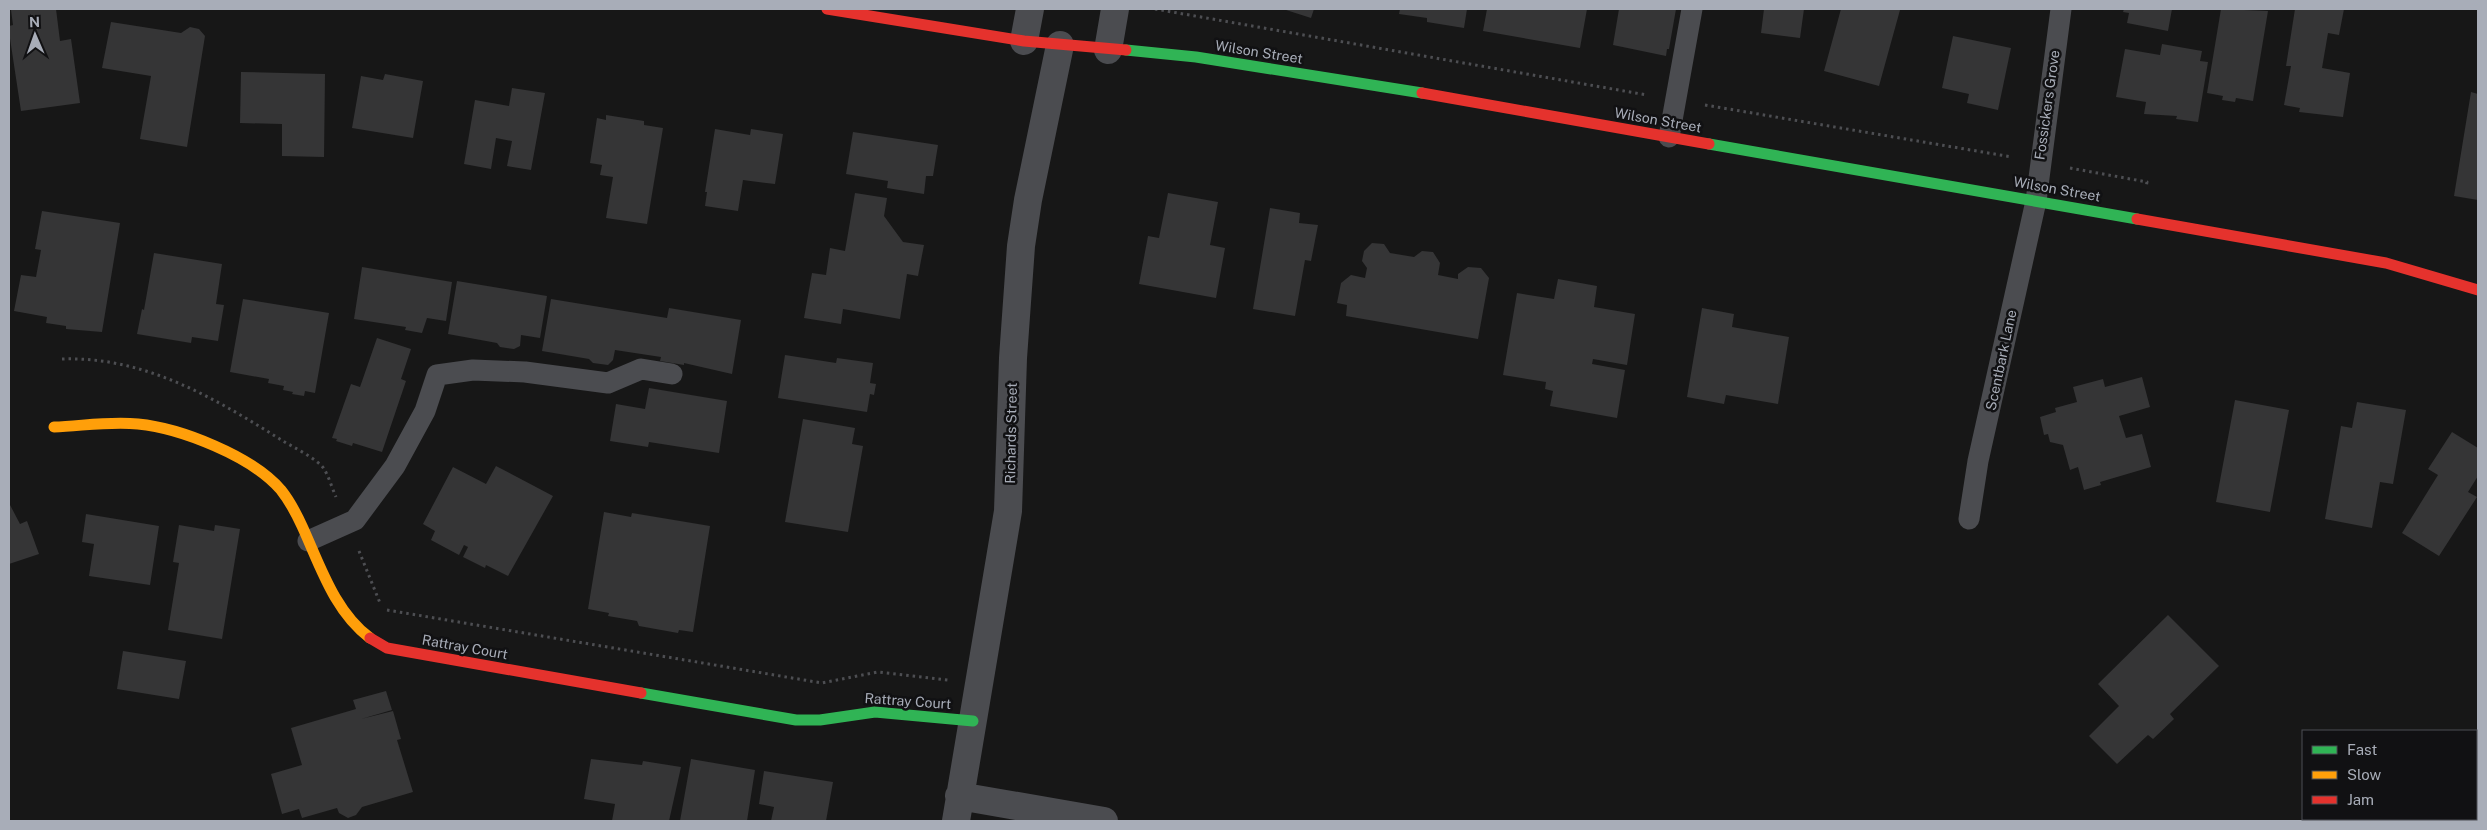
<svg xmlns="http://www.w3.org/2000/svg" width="2487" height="830" viewBox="0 0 2487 830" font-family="'Public Sans',sans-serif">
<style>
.building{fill:#353536}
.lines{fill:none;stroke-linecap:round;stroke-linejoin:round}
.path{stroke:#4d4e52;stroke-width:3;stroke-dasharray:2.5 4;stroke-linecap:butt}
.lane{stroke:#4b4c50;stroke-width:21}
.street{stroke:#4b4c50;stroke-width:28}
.fast{stroke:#30b455;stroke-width:11}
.slow{stroke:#ff9f0a;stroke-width:11}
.jam{stroke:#e5322d;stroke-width:11}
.labels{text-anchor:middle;stroke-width:5;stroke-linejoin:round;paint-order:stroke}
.street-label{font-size:14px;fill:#a8adb8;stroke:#111113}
</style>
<rect width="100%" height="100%" fill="#171717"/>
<!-- building -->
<path class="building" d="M 56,9 L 60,41 L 71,39 L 80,103 L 21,111 L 9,32 L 9,26 L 13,25 L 11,10 Z
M 1283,9 L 1314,9 L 1311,18 Z
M 1400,9 L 1467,9 L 1464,28 L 1427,22 L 1427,18 L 1399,14 Z
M 1487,9 L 1587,9 L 1580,48 L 1483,31 Z
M 1619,9 L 1676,9 L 1669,49 L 1667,49 L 1666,56 L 1613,45 Z
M 1764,9 L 1804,9 L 1800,38 L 1761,33 Z
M 1841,9 L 1900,10 L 1879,86 L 1824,71 Z
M 2124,9 L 2172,9 L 2168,31 L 2127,23 L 2129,13 L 2123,12 Z
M 2221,9 L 2268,11 L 2253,101 L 2236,98 L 2235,102 L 2222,100 L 2223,96 L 2207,93 Z
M 2295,9 L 2344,9 L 2339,35 L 2328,33 L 2322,68 L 2350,73 L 2343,117 L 2299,112 L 2300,108 L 2284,105 L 2291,66 L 2286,66 Z
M 111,22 L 181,33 L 190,27 L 199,29 L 205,36 L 187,147 L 140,139 L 151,76 L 102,68 Z
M 1953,36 L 2011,48 L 1998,110 L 1967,103 L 1969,94 L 1942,88 Z
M 2162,44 L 2202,51 L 2200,61 L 2208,62 L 2198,122 L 2176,119 L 2177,116 L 2144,114 L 2146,102 L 2116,97 L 2125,49 L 2160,55 Z
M 241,72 L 325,74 L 324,157 L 282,156 L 282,124 L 240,123 Z
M 385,74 L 423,81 L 413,138 L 352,128 L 361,76 L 383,80 Z
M 512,88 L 545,93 L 531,170 L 507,166 L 512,141 L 496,138 L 491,169 L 464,164 L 475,100 L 509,106 Z
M 2471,92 L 2478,94 L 2478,200 L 2454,196 Z
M 606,115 L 644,121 L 644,125 L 663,128 L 647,224 L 606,218 L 613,177 L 600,175 L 602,165 L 590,163 L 597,118 L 606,120 Z
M 715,129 L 750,135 L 751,129 L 783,134 L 775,184 L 743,180 L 738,211 L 705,206 L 707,192 L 705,192 Z
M 853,132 L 938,145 L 933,176 L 926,176 L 924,194 L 887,188 L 888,181 L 846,174 Z
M 855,193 L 887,198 L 884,216 L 903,242 L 924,245 L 918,276 L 907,274 L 900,319 L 843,309 L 841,324 L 804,318 L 812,273 L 826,275 L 830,248 L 845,251 Z
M 1168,193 L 1218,202 L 1210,245 L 1225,248 L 1216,298 L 1139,284 L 1148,236 L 1159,238 Z
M 1270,208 L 1300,213 L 1299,223 L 1318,225 L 1311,261 L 1305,260 L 1295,316 L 1253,309 Z
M 42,211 L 120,223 L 102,332 L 66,329 L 66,326 L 46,323 L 47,317 L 14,311 L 21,275 L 36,277 L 41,250 L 35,249 Z
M 1372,243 L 1384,244 L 1390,253 L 1414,257 L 1422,251 L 1433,252 L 1440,263 L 1438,275 L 1458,279 L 1458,274 L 1468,267 L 1481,268 L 1489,278 L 1478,339 L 1346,316 L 1347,305 L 1337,303 L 1341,283 L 1351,275 L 1365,278 L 1367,268 L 1362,261 L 1364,251 Z
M 154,253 L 222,264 L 216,304 L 224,305 L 218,341 L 192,337 L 191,343 L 137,334 L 142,309 L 144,310 Z
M 362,267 L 452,282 L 446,321 L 427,318 L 422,333 L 405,330 L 406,327 L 354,319 Z
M 1558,279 L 1597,286 L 1594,307 L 1635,314 L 1627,365 L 1593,359 L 1592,364 L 1625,370 L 1617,418 L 1550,406 L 1553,391 L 1545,389 L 1546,382 L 1503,375 L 1517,293 L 1554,299 Z
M 457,281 L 547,296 L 540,338 L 521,335 L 520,346 L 514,349 L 500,347 L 497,343 L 448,334 Z
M 243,299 L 329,313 L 315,393 L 305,391 L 304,396 L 292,394 L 293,392 L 283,390 L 284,386 L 268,383 L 269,379 L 230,372 Z
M 551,299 L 667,318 L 669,308 L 741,320 L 732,374 L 684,363 L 684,365 L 660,361 L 661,357 L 615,350 L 613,360 L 608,365 L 593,363 L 589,359 L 542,351 Z
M 1702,308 L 1734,314 L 1732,327 L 1789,337 L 1778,404 L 1726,395 L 1724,404 L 1687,397 Z
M 377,338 L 411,349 L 401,379 L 406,381 L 382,452 L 353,443 L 352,446 L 336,441 L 337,439 L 332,438 L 351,384 L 360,387 Z
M 785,355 L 836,363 L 837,358 L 873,363 L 870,383 L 876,384 L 874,395 L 870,394 L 867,412 L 778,398 Z
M 2142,377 L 2150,407 L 2119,416 L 2126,438 L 2142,434 L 2151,467 L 2100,482 L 2101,485 L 2084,490 L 2078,467 L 2070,470 L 2063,445 L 2050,442 L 2048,434 L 2044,435 L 2040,417 L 2056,412 L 2055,408 L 2077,402 L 2073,387 L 2103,379 L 2105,387 Z
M 649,388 L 727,401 L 719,453 L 649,442 L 648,447 L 610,441 L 616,404 L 645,409 Z
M 2235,400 L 2289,410 L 2270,512 L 2216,502 Z
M 2357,402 L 2406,410 L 2393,484 L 2380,482 L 2372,528 L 2325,519 L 2341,426 L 2352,428 Z
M 803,419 L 855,428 L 852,444 L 863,446 L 848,532 L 785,522 Z
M 2452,432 L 2478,448 L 2478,476 L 2468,492 L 2477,497 L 2439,556 L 2402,533 L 2438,475 L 2428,469 Z
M 496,466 L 553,496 L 508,576 L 486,565 L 485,568 L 463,557 L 468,547 L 464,545 L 459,555 L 431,540 L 435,531 L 423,524 L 453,467 L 486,484 Z
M 9,503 L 20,524 L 27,521 L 39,554 L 9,564 Z
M 604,512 L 631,517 L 632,513 L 710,526 L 693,632 L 679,630 L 678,633 L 639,626 L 637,621 L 608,616 L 609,613 L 588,609 Z
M 86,514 L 159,526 L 150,585 L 89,576 L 94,544 L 82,542 Z
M 179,525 L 214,531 L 215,525 L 240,529 L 222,639 L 168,630 L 179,563 L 173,562 Z
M 2168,615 L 2219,666 L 2170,714 L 2174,719 L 2153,739 L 2148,735 L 2117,764 L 2089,736 L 2119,706 L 2098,684 Z
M 123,651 L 186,661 L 179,699 L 117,689 Z
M 386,691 L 392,710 L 361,719 L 393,711 L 401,739 L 397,740 L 413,792 L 362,807 L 356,815 L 348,818 L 339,813 L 337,808 L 302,818 L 299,809 L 282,814 L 271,774 L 302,765 L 291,728 L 356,709 L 353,700 Z
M 591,759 L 642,765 L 643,761 L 681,767 L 669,821 L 612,821 L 615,804 L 584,799 Z
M 691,759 L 755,770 L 747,821 L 680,821 Z
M 764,771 L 833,782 L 826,821 L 771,821 L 774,807 L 759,804 Z"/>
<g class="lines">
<!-- path -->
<path class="path" d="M 1155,9 L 1647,95
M 1705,105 L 2012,157
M 2070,168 L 2147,182 L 2146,187
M 62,359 C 145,356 216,399 283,441 C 293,447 319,460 324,469 C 329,477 332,488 336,497
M 359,551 L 380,603
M 387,610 L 822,683 L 878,672 L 948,680"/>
<!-- lane -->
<path class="lane" d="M 1669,137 L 1692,9
M 1969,519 L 1978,461 L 2036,201 L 2061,9
M 308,541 L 355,520 L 395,466 L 425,411 L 437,375 L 473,370 L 525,372 L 608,383 L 641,369 L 672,374"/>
<!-- street -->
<path class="street" d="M 1024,41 L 1030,9
M 1108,50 L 1115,9
M 959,796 L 1104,821
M 956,821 L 1008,511 L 1013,358 L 1021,246 L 1028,200 L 1060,45"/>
<!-- fast -->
<path class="fast" d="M 1126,50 L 1196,57 L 1422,93
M 1709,144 L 2137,219
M 641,693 L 796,720 L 820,720 L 875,712 L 973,721"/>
<!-- slow -->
<path class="slow" d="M 54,427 C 82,426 110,421 138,424 C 180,428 252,456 281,490 C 289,500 296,513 302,526 C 320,565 334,611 370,638"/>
<!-- jam -->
<path class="jam" d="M 827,9 L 1024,41 L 1126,50
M 1422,93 L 1709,144
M 2137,219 L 2386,263 L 2478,290
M 370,638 L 387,648 L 641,693"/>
</g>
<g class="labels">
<!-- street labels -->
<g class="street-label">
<text transform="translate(1259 52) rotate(9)" y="5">Wilson Street</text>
<text transform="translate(2047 105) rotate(-82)" y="5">Fossickers Grove</text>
<text transform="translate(1658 120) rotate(10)" y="5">Wilson Street</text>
<text transform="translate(2057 189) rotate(10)" y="5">Wilson Street</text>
<text transform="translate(2001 360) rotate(-78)" y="5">Scentbark Lane</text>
<text transform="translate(1011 433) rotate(-89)" y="5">Richards Street</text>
<text transform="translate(465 647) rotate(10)" y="5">Rattray Court</text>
<text transform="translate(908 701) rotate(4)" y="5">Rattray Court</text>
</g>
</g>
<!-- border -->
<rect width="2487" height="830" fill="none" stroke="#a8adb8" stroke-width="20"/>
<!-- legend -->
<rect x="2302" y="730" width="175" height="90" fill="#111113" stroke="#4d4f55"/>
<rect x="2312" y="746" width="25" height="8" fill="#30b455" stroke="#4d4f55"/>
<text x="2347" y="755" font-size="15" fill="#a8adb8">Fast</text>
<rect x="2312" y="771" width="25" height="8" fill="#ff9f0a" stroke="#4d4f55"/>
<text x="2347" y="780" font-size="15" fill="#a8adb8">Slow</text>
<rect x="2312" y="796" width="25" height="8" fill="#e5322d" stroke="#4d4f55"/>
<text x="2347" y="805" font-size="15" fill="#a8adb8">Jam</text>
<!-- north arrow -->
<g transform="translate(35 35) rotate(358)" stroke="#111113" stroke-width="4" paint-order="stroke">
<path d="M0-4L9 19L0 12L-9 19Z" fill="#a8adb8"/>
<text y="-8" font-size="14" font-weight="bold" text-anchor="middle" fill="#a8adb8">N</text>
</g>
</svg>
